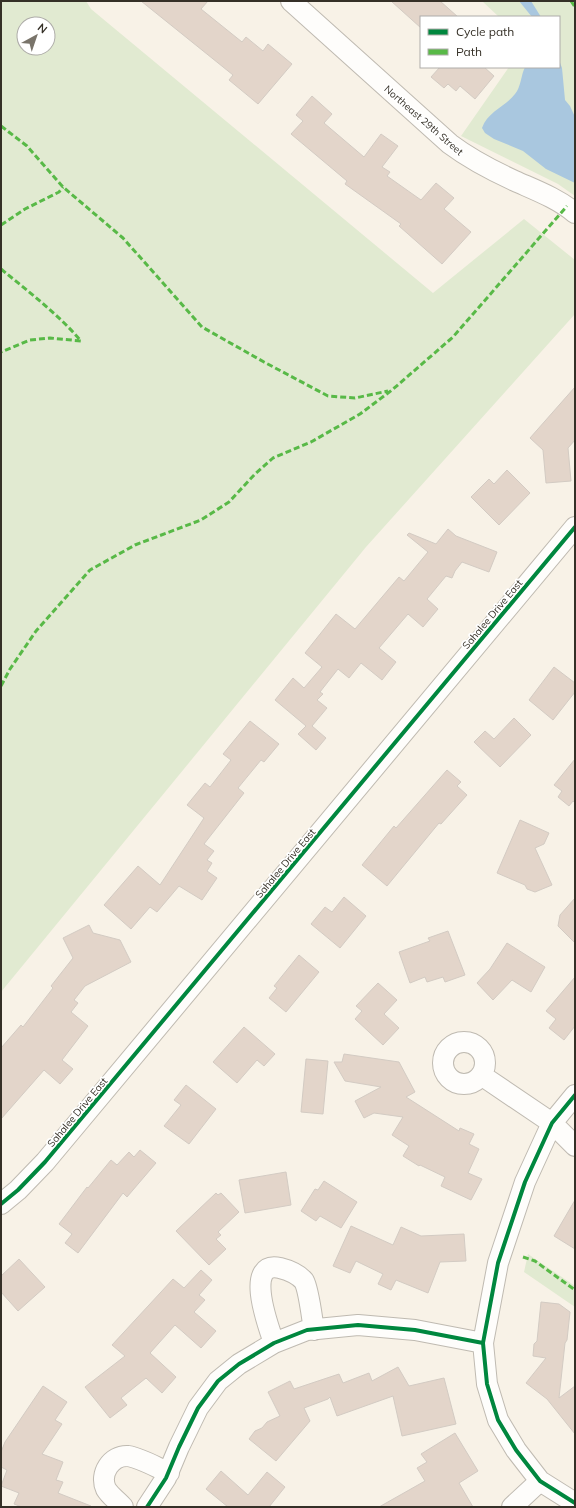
<svg xmlns="http://www.w3.org/2000/svg" width="576" height="1508" viewBox="0 0 576 1508" font-family="Mulish,sans-serif">
<style>
.green{fill:#e1ead1;fill-rule:evenodd}
.water{fill:#a9c7df}
.building{fill:#e3d5ca;stroke:#d3cbc3}
.lines{fill:none;stroke-linecap:round;stroke-linejoin:round}
.street-casing{stroke:#bfbab1;stroke-width:22}
.street{stroke:#fefdfb;stroke-width:20}
.quiet{stroke:#58b947;stroke-width:3;stroke-dasharray:6 3;stroke-linecap:butt}
.cycleway-casing{stroke:#fff;stroke-width:6}
.cycleway{stroke:#00873e;stroke-width:4}
.labels{text-anchor:middle;stroke-width:3.5;stroke-linejoin:round;paint-order:stroke}
.street-label{font-size:10px;fill:#353027;stroke:#fff}
</style>
<rect width="100%" height="100%" fill="#f8f2e7"/>
<!-- green -->
<path class="green" d="M 1,1 L 86,1 L 91,9 L 433,293 L 524,219 L 575,260 L 575,314 L 366,547 L 1,992 ZM 24,24 L 48,24 L 48,48 L 24,48 Z
M 482,1 L 575,1 L 575,196 L 558,184 L 461,136 L 509,67 L 559,67 L 559,17 L 499,17 Z
M 528,1254 L 575,1286 L 575,1307 L 524,1272 Z"/>
<!-- water -->
<path class="water" d="M 519,1 L 531,1 L 541,17 L 532,17 Z
M 559,60 L 562,68 L 565,100 L 570,106 L 575,117 L 575,183 L 546,169 L 523,151 L 494,139 L 485,133 L 482,128 C 488,111 505,107 515,94 C 521,87 521,75 525,67 L 559,67 Z"/>
<!-- building -->
<path class="building" d="M 141,1 L 208,1 L 201,9 L 242,42 L 246,37 L 263,51 L 268,44 L 292,64 L 258,104 L 229,80 L 233,75 Z
M 391,1 L 440,1 L 458,17 L 421,17 L 421,28 Z
M 440,67 L 484,67 L 494,76 L 475,99 L 460,86 L 456,91 L 448,84 L 444,88 L 431,77 Z
M 312,96 L 332,114 L 324,123 L 364,157 L 381,134 L 398,146 L 382,167 L 390,172 L 387,176 L 421,200 L 436,183 L 454,198 L 444,209 L 471,232 L 442,264 L 399,226 L 401,224 L 345,184 L 347,181 L 291,134 L 303,121 L 296,115 Z
M 575,387 L 575,440 L 568,448 L 571,481 L 546,483 L 543,450 L 530,438 Z
M 507,470 L 530,493 L 499,525 L 471,497 L 489,479 L 494,484 Z
M 448,529 L 456,536 L 497,552 L 489,572 L 462,562 L 455,571 L 452,578 L 446,576 L 427,599 L 438,609 L 423,627 L 408,614 L 379,648 L 396,662 L 382,680 L 361,663 L 349,678 L 338,669 L 320,692 L 323,694 L 317,700 L 327,708 L 312,726 L 326,738 L 316,750 L 298,734 L 306,726 L 275,700 L 293,678 L 304,688 L 322,667 L 305,653 L 336,614 L 355,629 L 399,577 L 404,581 L 428,552 L 407,535 L 409,533 L 436,544 Z
M 554,667 L 575,683 L 575,692 L 553,720 L 529,700 Z
M 514,718 L 531,735 L 500,767 L 474,742 L 485,731 L 494,739 Z
M 250,721 L 279,744 L 264,762 L 261,760 L 238,788 L 244,793 L 204,844 L 214,851 L 207,860 L 212,863 L 207,871 L 217,878 L 202,900 L 179,886 L 157,912 L 150,907 L 131,929 L 104,905 L 138,866 L 160,885 L 204,818 L 187,805 L 205,783 L 210,787 L 231,760 L 223,754 Z
M 575,759 L 575,803 L 573,801 L 569,806 L 558,797 L 562,791 L 554,785 Z
M 447,770 L 461,782 L 457,786 L 467,795 L 441,824 L 439,823 L 387,886 L 362,865 L 394,826 L 396,828 Z
M 520,820 L 549,833 L 544,844 L 535,848 L 552,885 L 535,892 L 527,889 L 525,885 L 497,873 Z
M 344,897 L 366,916 L 340,948 L 311,924 L 325,907 L 332,912 Z
M 575,898 L 575,943 L 558,926 L 560,915 Z
M 89,925 L 93,933 L 120,940 L 131,962 L 85,986 L 74,1000 L 78,1003 L 71,1012 L 88,1026 L 62,1060 L 73,1069 L 60,1084 L 44,1070 L 1,1119 L 1,1048 L 21,1025 L 23,1027 L 53,988 L 51,986 L 73,958 L 63,938 Z
M 448,931 L 465,975 L 445,982 L 443,977 L 427,982 L 425,977 L 410,983 L 399,952 L 430,941 L 428,938 Z
M 507,943 L 545,967 L 531,992 L 512,980 L 493,1000 L 477,983 L 490,969 Z
M 299,955 L 319,972 L 286,1012 L 269,998 L 277,988 L 274,986 Z
M 575,977 L 575,1026 L 564,1040 L 549,1028 L 556,1019 L 546,1011 Z
M 378,983 L 397,1000 L 384,1014 L 399,1028 L 383,1045 L 355,1019 L 362,1011 L 356,1006 Z
M 244,1027 L 275,1054 L 264,1066 L 257,1060 L 237,1083 L 213,1062 Z
M 344,1054 L 399,1062 L 415,1092 L 406,1097 L 459,1131 L 460,1128 L 474,1134 L 469,1144 L 479,1149 L 468,1173 L 482,1179 L 471,1200 L 441,1186 L 445,1177 L 420,1165 L 419,1166 L 403,1156 L 409,1146 L 392,1135 L 403,1117 L 374,1113 L 364,1118 L 355,1101 L 381,1087 L 345,1081 L 334,1062 L 342,1062 Z
M 306,1059 L 328,1061 L 323,1114 L 301,1112 Z
M 186,1085 L 216,1109 L 189,1144 L 164,1126 L 181,1105 L 174,1100 Z
M 140,1150 L 156,1163 L 127,1197 L 123,1193 L 78,1253 L 65,1243 L 72,1234 L 59,1224 L 87,1187 L 88,1188 L 111,1160 L 117,1165 L 129,1152 L 134,1157 Z
M 286,1172 L 291,1205 L 245,1213 L 239,1180 Z
M 324,1181 L 357,1202 L 341,1228 L 320,1216 L 316,1221 L 301,1211 L 315,1189 L 318,1190 Z
M 216,1193 L 218,1195 L 221,1193 L 239,1212 L 218,1232 L 221,1235 L 216,1239 L 226,1249 L 209,1265 L 176,1231 Z
M 575,1200 L 575,1249 L 554,1236 Z
M 351,1226 L 393,1245 L 401,1227 L 421,1236 L 464,1234 L 466,1261 L 440,1262 L 428,1293 L 396,1280 L 391,1290 L 378,1284 L 383,1274 L 356,1261 L 350,1273 L 333,1266 Z
M 19,1259 L 45,1287 L 18,1311 L 1,1292 L 1,1276 Z
M 201,1270 L 212,1280 L 199,1295 L 205,1300 L 194,1312 L 216,1331 L 201,1348 L 175,1325 L 150,1353 L 176,1377 L 162,1393 L 146,1378 L 121,1398 L 127,1405 L 110,1418 L 85,1387 L 125,1356 L 112,1345 L 173,1279 L 184,1288 Z
M 541,1302 L 559,1304 L 570,1312 L 567,1340 L 565,1343 L 559,1398 L 575,1386 L 575,1434 L 547,1399 L 526,1383 L 546,1358 L 533,1356 L 534,1344 L 537,1341 Z
M 398,1367 L 409,1386 L 444,1378 L 456,1424 L 402,1436 L 393,1396 L 337,1416 L 330,1397 L 328,1399 L 304,1408 L 310,1421 L 276,1461 L 249,1439 L 255,1431 L 262,1428 L 267,1422 L 280,1416 L 268,1392 L 290,1381 L 294,1389 L 339,1374 L 343,1383 L 369,1373 L 372,1381 Z
M 43,1386 L 67,1402 L 55,1420 L 62,1424 L 42,1454 L 63,1462 L 56,1480 L 63,1482 L 58,1493 L 91,1506 L 90,1507 L 22,1507 L 14,1504 L 19,1493 L 1,1486 L 7,1470 L 1,1467 L 1,1452 L 5,1442 Z
M 455,1433 L 478,1471 L 459,1483 L 473,1507 L 379,1507 L 425,1481 L 417,1468 L 427,1462 L 421,1454 Z
M 221,1471 L 248,1495 L 267,1472 L 285,1487 L 269,1507 L 228,1507 L 206,1489 Z"/>
<g class="lines">
<defs>
<path id="street" d="M 291,1 L 450,144 C 470,159 491,170 515,181 C 535,190 557,198 575,213
M443 1063a21 21 0 1 1 42 0a21 21 0 1 1-42 0Z
M 481,1075 L 552,1123 L 575,1146
M 575,1095 L 552,1123 L 525,1182 L 498,1263 L 483,1343 L 487,1384 L 498,1420 L 516,1450 L 540,1481 L 575,1503
M 1,1204 L 18,1190 L 45,1162 L 575,527
M 274,1343 C 269,1328 243,1260 280,1268 C 288,1270 298,1274 304,1281 C 309,1290 312,1319 314,1330
M 123,1507 C 118,1501 110,1496 106,1489 C 99,1474 111,1455 128,1456 C 141,1458 156,1467 169,1473
M 147,1507 L 166,1478 L 179,1447 L 198,1408 L 218,1381 L 239,1364 L 274,1343 L 307,1330 L 358,1325 L 415,1330 L 483,1343
M 512,1507 L 540,1481"/>
</defs>
<!-- street casing -->
<use href="#street" class="street-casing"/>
<!-- street -->
<use href="#street" class="street"/>
<!-- quiet -->
<path class="quiet" d="M 571,1 L 575,7
M 1,126 L 27,146 L 63,187 L 123,238 L 202,327 L 264,362 L 328,396 L 355,398 L 388,391
M 1,225 L 25,209 L 59,192 L 63,187
M 1,269 C 29,292 58,314 81,341 L 50,338 L 30,340 L 1,352
M 1,686 L 10,669 L 36,631 L 90,570 L 135,545 L 201,520 L 229,502 L 255,474 L 273,458 L 311,442 L 360,414 L 392,390 L 453,337 L 567,206
M 523,1257 L 535,1261 L 575,1290"/>
<defs>
<path id="cycleway" d="M 575,1095 L 552,1123 L 525,1182 L 498,1263 L 483,1343 L 487,1384 L 498,1420 L 516,1450 L 540,1481 L 575,1503
M 1,1204 L 18,1190 L 45,1162 L 575,527
M 147,1507 L 166,1478 L 179,1447 L 198,1408 L 218,1381 L 239,1364 L 274,1343 L 307,1330 L 358,1325 L 415,1330 L 483,1343"/>
</defs>
<!-- cycleway casing -->
<use href="#cycleway" class="cycleway-casing"/>
<!-- cycleway -->
<use href="#cycleway" class="cycleway"/>
</g>
<g class="labels">
<!-- street labels -->
<g class="street-label">
<text transform="translate(424 120) rotate(41)" y="4">Northeast 29th Street</text>
<text transform="translate(492 614) rotate(-50)" y="4">Sahalee Drive East</text>
<text transform="translate(285 863) rotate(-50)" y="4">Sahalee Drive East</text>
<text transform="translate(77 1112) rotate(-50)" y="4">Sahalee Drive East</text>
</g>
</g>
<!-- border -->
<rect width="576" height="1508" fill="none" stroke="#353027" stroke-width="4"/>
<!-- legend -->
<rect x="420" y="16" width="140" height="52" fill="#ffffff" stroke="#aeaca9"/>
<rect x="428" y="29" width="20" height="6" fill="#00873e" stroke="#aeaca9"/>
<text x="456" y="36" font-size="12" fill="#353027">Cycle path</text>
<rect x="428" y="49" width="20" height="6" fill="#58b947" stroke="#aeaca9"/>
<text x="456" y="56" font-size="12" fill="#353027">Path</text>
<!-- north arrow -->
<g transform="translate(36 36) rotate(40)"><circle r="19" fill="#ffffff" stroke="#aeaca9"/>
<path d="M0-3L7 15L0 10L-7 15Z" fill="#79746a"/>
<text y="-6" font-size="11" font-weight="bold" text-anchor="middle" fill="#353027">N</text>
</g>
</svg>
